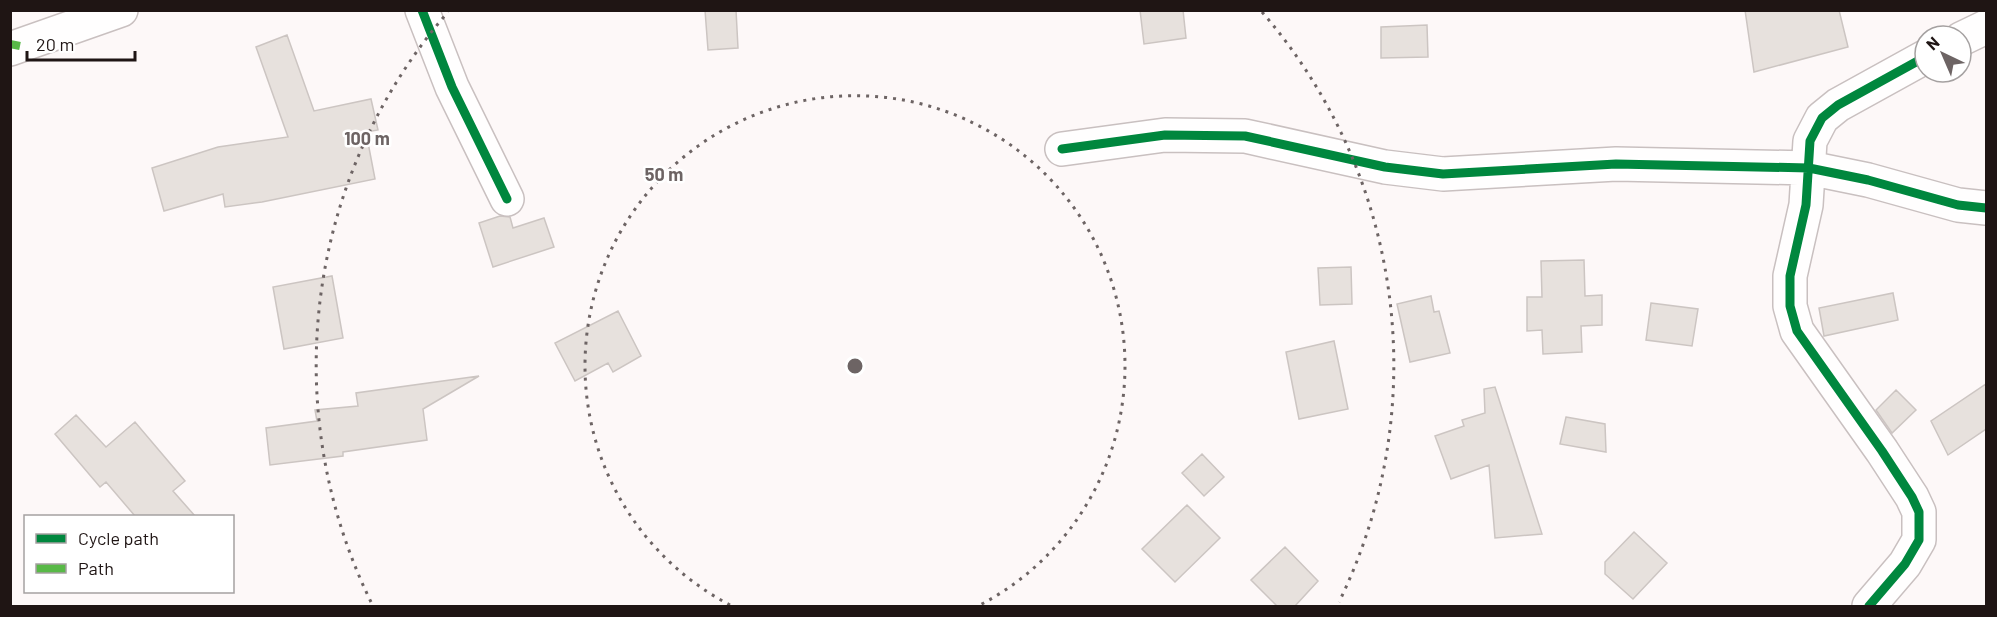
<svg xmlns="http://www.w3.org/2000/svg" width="1997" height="617" viewBox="0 0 1997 617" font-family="Barlow,sans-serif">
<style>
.building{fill:#e7e1dd;stroke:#ccc5c2;stroke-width:1.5}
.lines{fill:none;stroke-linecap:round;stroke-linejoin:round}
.street-casing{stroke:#c9c0c0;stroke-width:36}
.street{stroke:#fffefe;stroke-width:33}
.quiet{stroke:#58b947;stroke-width:8;stroke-dasharray:15 8;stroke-linecap:butt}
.cycleway-casing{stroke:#fff;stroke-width:13}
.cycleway{stroke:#00873e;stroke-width:9}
.ring{fill:none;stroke:#6d6464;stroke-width:3;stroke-dasharray:3 6}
.centre{fill:#6d6464;stroke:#fff;stroke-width:3}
.ring-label{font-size:18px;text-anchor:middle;font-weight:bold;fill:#6d6464;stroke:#fff;stroke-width:5;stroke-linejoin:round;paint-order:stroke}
</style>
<rect width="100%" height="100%" fill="#fdf8f8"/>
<!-- building -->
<path class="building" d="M 705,10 L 736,10 L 738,48 L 708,50 Z
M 1140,10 L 1183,10 L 1186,38 L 1144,44 Z
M 1745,10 L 1839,10 L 1848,47 L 1754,72 Z
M 1427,25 L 1428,57 L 1381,58 L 1381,27 Z
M 287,35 L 314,111 L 371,99 L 378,130 L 366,132 L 375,179 L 262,202 L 225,207 L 223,194 L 164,211 L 152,168 L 218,147 L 288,137 L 256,47 Z
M 500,216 L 510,217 L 513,228 L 544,218 L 554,247 L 493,267 L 479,223 Z
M 1584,260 L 1585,296 L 1602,295 L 1602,325 L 1581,326 L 1582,352 L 1543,354 L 1542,330 L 1527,331 L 1527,297 L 1542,297 L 1541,261 Z
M 1351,267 L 1352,304 L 1320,305 L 1318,268 Z
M 332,276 L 343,338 L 284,349 L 273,287 Z
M 1893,293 L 1898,320 L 1824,336 L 1819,308 Z
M 1431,296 L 1434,312 L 1439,311 L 1450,353 L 1410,362 L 1397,304 Z
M 1651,303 L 1698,309 L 1692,346 L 1646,340 Z
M 618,311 L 641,356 L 613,372 L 608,363 L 575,381 L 555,343 Z
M 1334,341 L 1348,409 L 1299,419 L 1286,352 Z
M 479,376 L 423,409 L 427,440 L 343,452 L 343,456 L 270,465 L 266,428 L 317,421 L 315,410 L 358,406 L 356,393 Z
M 1986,384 L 1986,429 L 1948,455 L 1931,421 Z
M 1495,387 L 1542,534 L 1495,538 L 1489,465 L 1451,479 L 1435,436 L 1464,426 L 1462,420 L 1485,413 L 1484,389 Z
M 1896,390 L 1916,410 L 1892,433 L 1876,410 Z
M 76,415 L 106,447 L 135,422 L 185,481 L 173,491 L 195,516 L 135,516 L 106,482 L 100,487 L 55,434 Z
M 1566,417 L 1605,424 L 1606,452 L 1560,444 Z
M 1202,454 L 1224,477 L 1204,496 L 1182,473 Z
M 1187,505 L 1220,538 L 1175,582 L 1142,549 Z
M 1634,532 L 1667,563 L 1633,599 L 1605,574 L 1605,562 Z
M 1285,547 L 1318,581 L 1295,606 L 1277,606 L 1251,580 Z"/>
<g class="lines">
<defs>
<path id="street" d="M 422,10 L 452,87 L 507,199
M 1961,39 L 1986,27
M 10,49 L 121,10
M 1062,149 L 1165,135 L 1245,136 L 1385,167 L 1443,174 L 1616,164 L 1809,168 L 1868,180 L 1958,205 L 1986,208
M 1869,606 L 1905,564 L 1919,540 L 1919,512 L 1912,497 L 1882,451 L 1797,331 L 1790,306 L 1790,276 L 1806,205 L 1810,141 L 1822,118 L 1838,105 L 1925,57"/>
</defs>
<!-- street casing -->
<use href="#street" class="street-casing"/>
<!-- street -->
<use href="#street" class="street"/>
<!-- quiet -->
<path class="quiet" d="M 10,44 L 20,46"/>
<defs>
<path id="cycleway" d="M 422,10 L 452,87 L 507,199
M 1062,149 L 1165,135 L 1245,136 L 1385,167 L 1443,174 L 1616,164 L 1809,168 L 1868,180 L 1958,205 L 1986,208
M 1869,606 L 1905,564 L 1919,540 L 1919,512 L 1912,497 L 1882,451 L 1797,331 L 1790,306 L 1790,276 L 1806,205 L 1810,141 L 1822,118 L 1838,105 L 1925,57"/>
</defs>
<!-- cycleway casing -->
<use href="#cycleway" class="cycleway-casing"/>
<!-- cycleway -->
<use href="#cycleway" class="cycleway"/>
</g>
<!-- distance rings -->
<g class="ring">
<path d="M730 605A270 270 0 1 1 980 605"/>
<path d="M371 602A539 539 0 0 1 448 12M1262 12A539 539 0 0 1 1339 602"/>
</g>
<circle cx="855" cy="366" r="9" class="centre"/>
<g class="ring-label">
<text x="367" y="145">100 m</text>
<text x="664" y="181">50 m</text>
</g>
<!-- border -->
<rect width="1997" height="617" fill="none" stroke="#1f1514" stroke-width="24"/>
<!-- legend -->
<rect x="24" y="515" width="210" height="78" fill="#ffffff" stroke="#a5a1a1" stroke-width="1.5"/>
<rect x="36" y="534" width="30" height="9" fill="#00873e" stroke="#a5a1a1" stroke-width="1.5"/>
<text x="78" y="545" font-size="18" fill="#1f1514">Cycle path</text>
<rect x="36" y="564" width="30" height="9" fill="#58b947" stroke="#a5a1a1" stroke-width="1.5"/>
<text x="78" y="575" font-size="18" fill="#1f1514">Path</text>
<!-- north arrow -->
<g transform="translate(1943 54) rotate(316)"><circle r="28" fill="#ffffff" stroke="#a5a1a1" stroke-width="1.5"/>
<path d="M0-4.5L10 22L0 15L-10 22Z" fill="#6d6464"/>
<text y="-9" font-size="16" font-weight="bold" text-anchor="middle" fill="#1f1514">N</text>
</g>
<!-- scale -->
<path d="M27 51v9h108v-9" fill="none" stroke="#1f1514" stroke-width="3"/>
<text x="36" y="51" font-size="18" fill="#1f1514" stroke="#ffffff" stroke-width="4.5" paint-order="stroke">20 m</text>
</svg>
